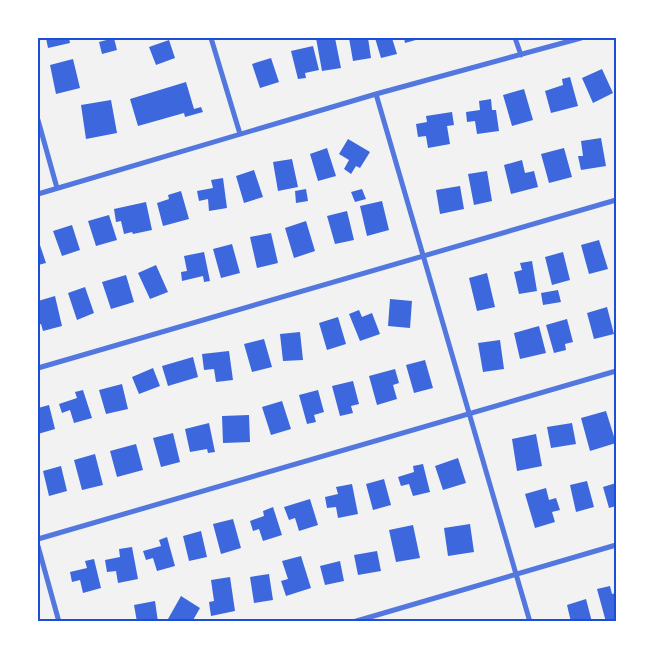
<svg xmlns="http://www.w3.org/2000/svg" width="654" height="659" viewBox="0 0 654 659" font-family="Roboto,sans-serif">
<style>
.building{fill:#3d67dc}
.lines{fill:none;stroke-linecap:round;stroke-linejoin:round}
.minor{stroke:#5277de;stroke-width:5}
.neatline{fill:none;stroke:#1d4ed8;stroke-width:2}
</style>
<rect width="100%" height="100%" fill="#f2f2f2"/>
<!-- building -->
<path class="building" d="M 46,38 L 69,38 L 70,43 L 48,48 Z
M 114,38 L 117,50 L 102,54 L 99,42 Z
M 316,38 L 335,38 L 341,68 L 322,71 Z
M 349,38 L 368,38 L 371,58 L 353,61 Z
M 375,38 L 392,38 L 397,54 L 381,58 Z
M 404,38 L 423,38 L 405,43 Z
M 169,40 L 175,58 L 156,65 L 149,47 Z
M 313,46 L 319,70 L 305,73 L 306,78 L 298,79 L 291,51 Z
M 271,58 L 279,82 L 260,88 L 252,64 Z
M 73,59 L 80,88 L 56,94 L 50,65 Z
M 602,69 L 613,93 L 593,103 L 582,78 Z
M 570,77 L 578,106 L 551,113 L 545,91 L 563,85 L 562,79 Z
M 186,82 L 194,109 L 201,107 L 203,112 L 185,117 L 184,113 L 138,126 L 130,99 Z
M 524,89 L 533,120 L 512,126 L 503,95 Z
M 491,99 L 492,110 L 496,110 L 499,131 L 477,134 L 475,121 L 467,122 L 466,112 L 480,110 L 479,101 Z
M 111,100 L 117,133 L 86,139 L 81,105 Z
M 452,112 L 454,125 L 447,126 L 450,144 L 428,148 L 426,136 L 418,137 L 416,124 L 427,122 L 426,116 Z
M 601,138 L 606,166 L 581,170 L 578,156 L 583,156 L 581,141 Z
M 348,139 L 370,152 L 360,168 L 356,166 L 351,174 L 344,169 L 349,160 L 339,154 Z
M 327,148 L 336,176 L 318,181 L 310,154 Z
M 564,148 L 572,177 L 549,183 L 541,154 Z
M 292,159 L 298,187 L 278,191 L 273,162 Z
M 522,160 L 525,173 L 534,171 L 538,187 L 511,194 L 504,165 Z
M 254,170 L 263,197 L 244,203 L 236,176 Z
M 487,171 L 492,201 L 474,205 L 468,174 Z
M 223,178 L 227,208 L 209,211 L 208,199 L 199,201 L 197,191 L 213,188 L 211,180 Z
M 460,186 L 464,209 L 440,214 L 436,190 Z
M 306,189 L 308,201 L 296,203 L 295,191 Z
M 362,189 L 366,199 L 355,202 L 351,192 Z
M 181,191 L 189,219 L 163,226 L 157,203 L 169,199 L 168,195 Z
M 382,201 L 389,230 L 367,236 L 360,206 Z
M 146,202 L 152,230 L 133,234 L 132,232 L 124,234 L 121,221 L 116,222 L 114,209 Z
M 347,211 L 354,240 L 335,244 L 327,216 Z
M 109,215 L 117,240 L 96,246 L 88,221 Z
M 306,221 L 315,251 L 294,258 L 285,228 Z
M 72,225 L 80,250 L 62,256 L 53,231 Z
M 271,233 L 278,263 L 257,268 L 250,237 Z
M 38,239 L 46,263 L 38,265 Z
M 599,240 L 608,269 L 589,274 L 581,245 Z
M 232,244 L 240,273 L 221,278 L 213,249 Z
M 204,252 L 210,281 L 204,282 L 203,276 L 182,281 L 181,272 L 187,271 L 184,256 Z
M 563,252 L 570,280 L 552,285 L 545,257 Z
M 532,261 L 537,291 L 519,294 L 514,272 L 522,270 L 520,263 Z
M 156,265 L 168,292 L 150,299 L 138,273 Z
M 487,273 L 495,307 L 477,311 L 469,278 Z
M 126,275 L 134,302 L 111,309 L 102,282 Z
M 85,287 L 94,313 L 77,320 L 68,293 Z
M 558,290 L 561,302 L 543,305 L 541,293 Z
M 55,296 L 62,326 L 43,331 L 41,324 L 38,325 L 38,301 Z
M 390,299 L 412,301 L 410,328 L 388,326 Z
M 607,307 L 614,334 L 594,339 L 587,313 Z
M 359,310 L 362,317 L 372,313 L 380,334 L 360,341 L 349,314 Z
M 338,317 L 346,344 L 327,350 L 319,323 Z
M 567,319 L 573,342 L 565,344 L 566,350 L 554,353 L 546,325 Z
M 539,326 L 546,353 L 520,359 L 514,333 Z
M 300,332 L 303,360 L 283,361 L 280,334 Z
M 264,339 L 272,367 L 252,372 L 244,344 Z
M 500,340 L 504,369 L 483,372 L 478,343 Z
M 229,351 L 233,380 L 216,382 L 214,369 L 204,370 L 202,354 Z
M 193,357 L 198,377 L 168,386 L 162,366 Z
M 425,360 L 433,388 L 414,393 L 406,365 Z
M 153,368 L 160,386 L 139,394 L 132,377 Z
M 395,369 L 399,383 L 393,385 L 397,399 L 377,405 L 369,376 Z
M 353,381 L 359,404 L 351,406 L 353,413 L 340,416 L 332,386 Z
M 122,384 L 128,409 L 106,414 L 99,390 Z
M 83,390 L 92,418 L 74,423 L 70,410 L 62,413 L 59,404 L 77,398 L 75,392 Z
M 318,390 L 324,412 L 314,415 L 316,422 L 307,424 L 299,395 Z
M 282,401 L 291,429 L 271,435 L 262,407 Z
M 49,405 L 55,429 L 38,434 L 38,408 Z
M 606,411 L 616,443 L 590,451 L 581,418 Z
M 249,415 L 250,442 L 223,443 L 222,416 Z
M 209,423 L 215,452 L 208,453 L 207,449 L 190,452 L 185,429 Z
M 572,423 L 576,444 L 551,448 L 547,427 Z
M 173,433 L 180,462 L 161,467 L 153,438 Z
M 536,434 L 542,466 L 517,471 L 512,439 Z
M 136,444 L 143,470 L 117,477 L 110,451 Z
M 95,454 L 103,485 L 82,490 L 74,460 Z
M 458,458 L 466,483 L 443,490 L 435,466 Z
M 423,464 L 430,492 L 413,496 L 409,484 L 401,486 L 398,477 L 414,472 L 413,466 Z
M 61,466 L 67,491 L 49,496 L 43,471 Z
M 384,479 L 391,505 L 373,510 L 366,484 Z
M 587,481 L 594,507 L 576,512 L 570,485 Z
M 616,483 L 616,506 L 609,508 L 603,487 Z
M 352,484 L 358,514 L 338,518 L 336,507 L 327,508 L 325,497 L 338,494 L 336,487 Z
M 546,488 L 549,500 L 556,498 L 560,510 L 552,512 L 555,522 L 535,528 L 525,494 Z
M 310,499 L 318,525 L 299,531 L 295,518 L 289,520 L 284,507 Z
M 273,507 L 282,535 L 263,541 L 259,529 L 253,531 L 250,521 L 264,516 L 263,511 Z
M 233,519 L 241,548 L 221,554 L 213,524 Z
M 470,524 L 474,552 L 448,556 L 444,528 Z
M 413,525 L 420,558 L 396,562 L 389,530 Z
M 201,531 L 207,557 L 189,561 L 183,536 Z
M 167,537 L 175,566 L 157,571 L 153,558 L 146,560 L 143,551 L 161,546 L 159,540 Z
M 132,547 L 138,579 L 118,583 L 116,571 L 107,572 L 105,560 L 120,557 L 119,549 Z
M 377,551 L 381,571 L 358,575 L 354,555 Z
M 301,556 L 311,588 L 286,596 L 281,581 L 288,579 L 282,561 Z
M 94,559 L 101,588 L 83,593 L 80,580 L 72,582 L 70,572 L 87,568 L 85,561 Z
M 340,561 L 344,581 L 325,585 L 320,566 Z
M 269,574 L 273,600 L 254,603 L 250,577 Z
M 230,577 L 235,611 L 211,616 L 209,602 L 214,601 L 211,580 Z
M 610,586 L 612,594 L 616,593 L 616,619 L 606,622 L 597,589 Z
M 181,596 L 200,608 L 192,622 L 173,622 L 168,619 Z
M 586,599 L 592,622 L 571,622 L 567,605 Z
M 155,601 L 158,622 L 137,622 L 134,605 Z"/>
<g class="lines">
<!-- minor -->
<path class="minor" d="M 211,38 L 240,134
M 515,38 L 521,55
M 376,94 L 530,622
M 38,120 L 57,188
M 38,194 L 376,94 L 581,38
M 38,368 L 616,200
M 38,539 L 616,371
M 38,546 L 59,622
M 353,622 L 616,545"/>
</g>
<!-- border -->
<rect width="654" height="659" fill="none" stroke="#ffffff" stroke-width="78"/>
<rect x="39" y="39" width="576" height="581" class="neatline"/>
</svg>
